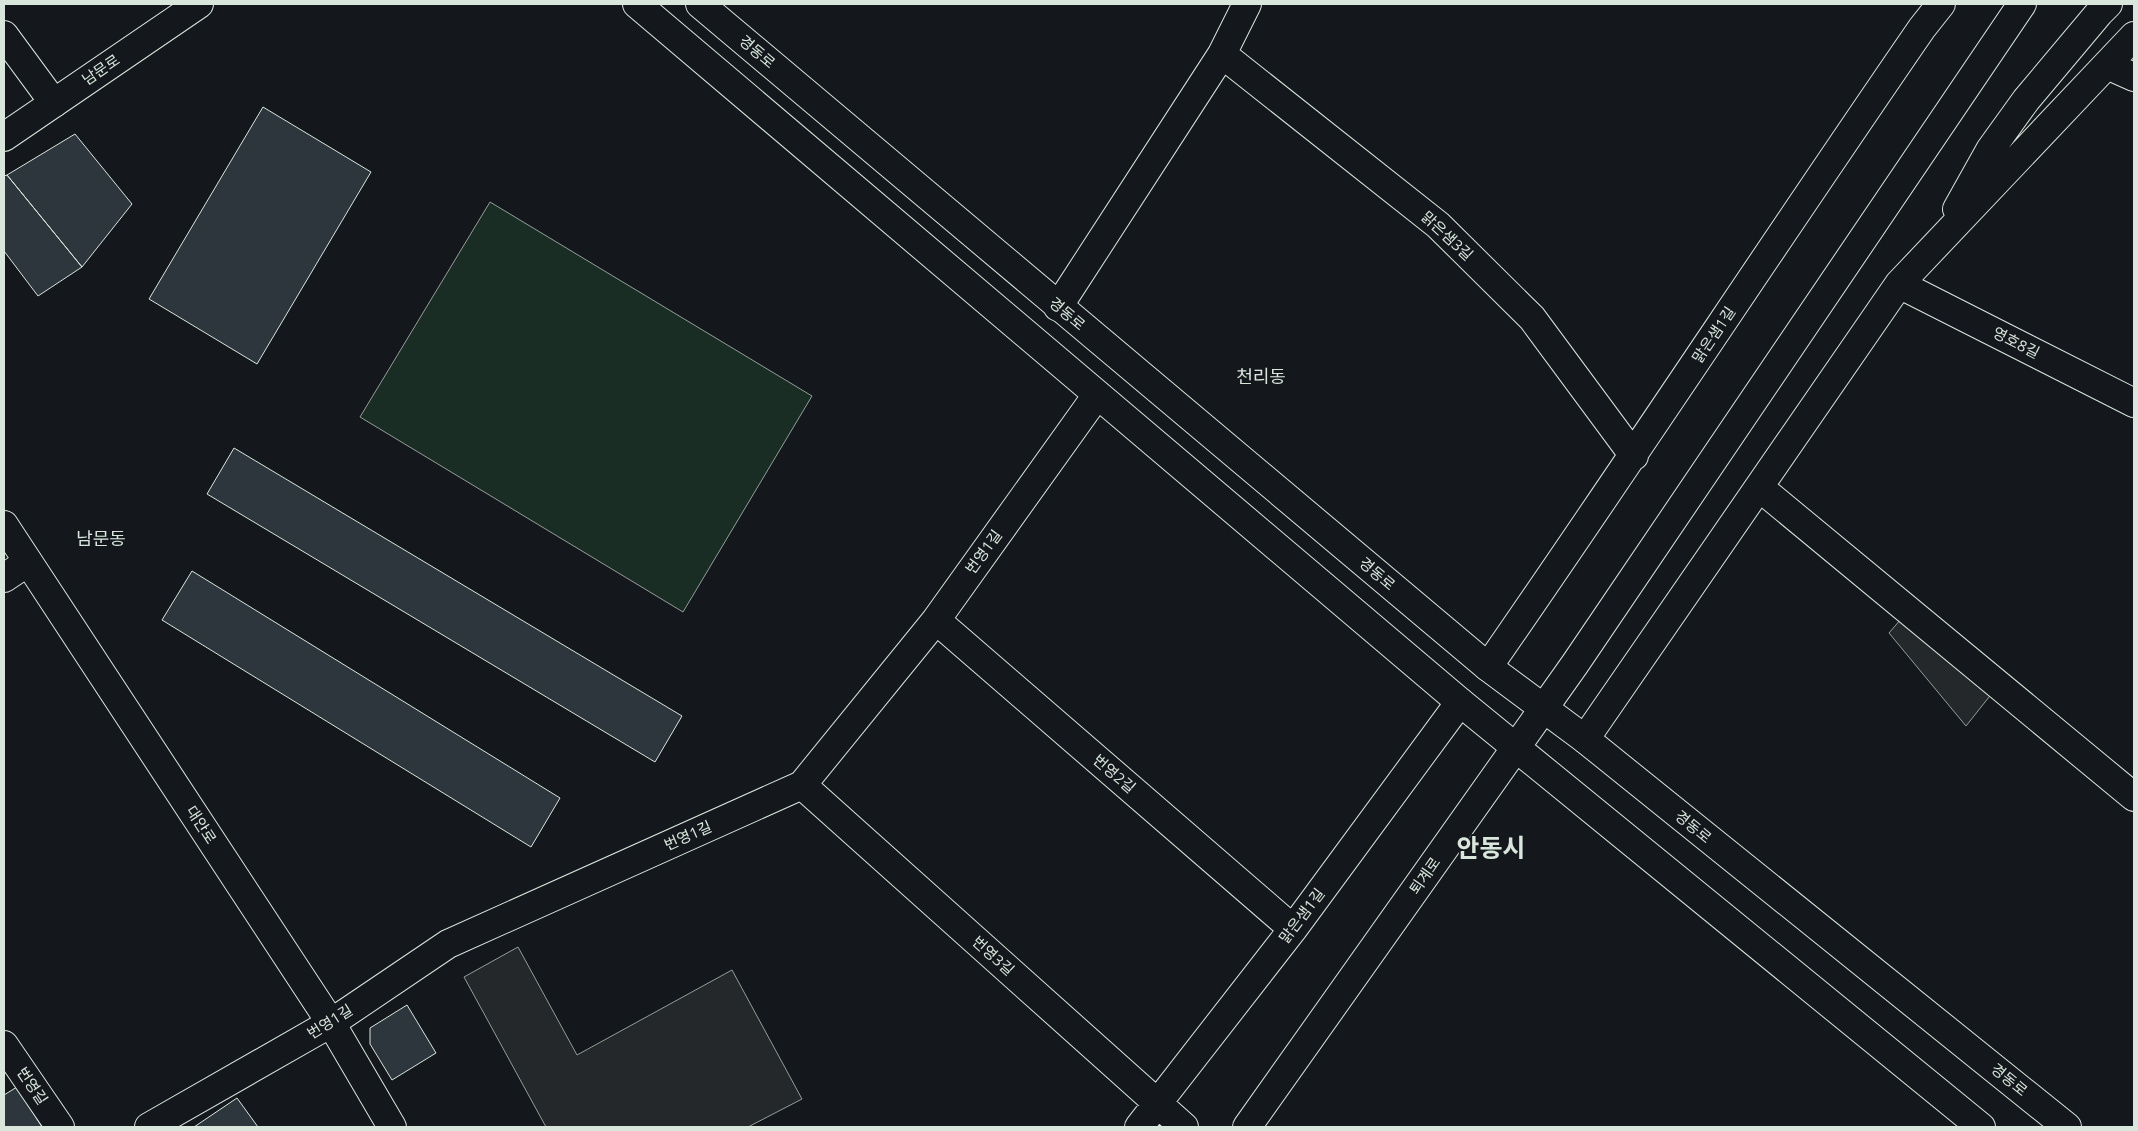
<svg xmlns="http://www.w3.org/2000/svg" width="2138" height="1131" viewBox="0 0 2138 1131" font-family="'Open Sans','Noto Sans KR',sans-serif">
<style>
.green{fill:#1a2d24;stroke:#939e99}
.parking{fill:#24282b;stroke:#939e99}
.building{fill:#2c363c;stroke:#d8e6dc}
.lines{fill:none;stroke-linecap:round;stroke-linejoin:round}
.minor-casing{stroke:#d8e6dc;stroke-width:30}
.tertiary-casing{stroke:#d8e6dc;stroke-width:30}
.minor{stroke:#14181c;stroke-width:28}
.tertiary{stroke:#14181c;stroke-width:28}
.labels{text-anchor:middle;stroke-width:4;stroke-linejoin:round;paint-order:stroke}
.street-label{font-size:15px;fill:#d8e6dc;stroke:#14181c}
.quarter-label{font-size:18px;fill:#d8e6dc;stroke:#14181c}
.town-label{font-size:25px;font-weight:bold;fill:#d8e6dc;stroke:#14181c}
</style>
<rect width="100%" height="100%" fill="#14181c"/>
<!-- green -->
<path class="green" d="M 490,202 L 812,396 L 683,612 L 360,417 Z"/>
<!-- parking -->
<path class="parking" d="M 1901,619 L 1993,692 L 1966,726 L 1889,633 Z
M 518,947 L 577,1055 L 732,970 L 802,1099 L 748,1127 L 546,1127 L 464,977 Z"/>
<!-- building -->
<path class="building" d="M 263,107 L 371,172 L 257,364 L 149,299 Z
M 75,134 L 132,204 L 82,267 L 7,175 Z
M 7,175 L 82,267 L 38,296 L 4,251 L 4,176 Z
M 234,448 L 682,716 L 655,762 L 207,494 Z
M 192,571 L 560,798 L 531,847 L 162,620 Z
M 407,1005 L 436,1053 L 392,1080 L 370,1044 L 370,1028 Z
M 17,1087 L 42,1127 L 4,1127 L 4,1095 Z
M 237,1098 L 258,1127 L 194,1127 Z"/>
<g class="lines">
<defs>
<path id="minor" d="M 4,35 L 54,103
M 1222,54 L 1438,225 L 1532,318 L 1634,456
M 2107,65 L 2134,77
M 1957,209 L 1990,150 L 2026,100 L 2099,13 L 2108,4
M 1899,284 L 2134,403
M 1058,307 L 1222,54 L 1247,4
M 1759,487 L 2134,797
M 4,578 L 28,562
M 936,620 L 1293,929
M 1488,667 C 1635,455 1776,240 1922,28 L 1941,4
M 1585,739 L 1899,284 L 2134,36
M 802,785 L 1184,1127
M 4,1045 L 60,1127
M 149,1127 L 331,1023 L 448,944 L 802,785 L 936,620 L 1097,395
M 1139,1127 L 1293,929 L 1460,702"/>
<path id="tertiary" d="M 637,4 L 1460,702 L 1981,1127
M 700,4 L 1488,667 L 1585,739 L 2067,1127
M 4,137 L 199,4
M 4,525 L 331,1023 L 392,1127
M 1247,1127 L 1575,664 L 2022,4"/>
</defs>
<!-- minor casing -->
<use href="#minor" class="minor-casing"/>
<!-- tertiary casing -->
<use href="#tertiary" class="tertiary-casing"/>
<!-- minor -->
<use href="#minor" class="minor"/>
<!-- tertiary -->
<use href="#tertiary" class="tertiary"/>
</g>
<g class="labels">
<!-- street labels -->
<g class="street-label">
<text transform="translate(757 52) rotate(40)" y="5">경동로</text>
<text transform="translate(101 70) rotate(-34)" y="5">남문로</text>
<text transform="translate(1447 236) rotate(43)" y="5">맑은샘3길</text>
<text transform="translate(1067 314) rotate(40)" y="5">경동로</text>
<text transform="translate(1714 335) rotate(-56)" y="5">맑은샘1길</text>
<text transform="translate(2016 343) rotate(27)" y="5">영호8길</text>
<text transform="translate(984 552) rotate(-54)" y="5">번영1길</text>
<text transform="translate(1377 574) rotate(40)" y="5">경동로</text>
<text transform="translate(1114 774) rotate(41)" y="5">번영2길</text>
<text transform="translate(201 825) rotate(57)" y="5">대안로</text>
<text transform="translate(1693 827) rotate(39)" y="5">경동로</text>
<text transform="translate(688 836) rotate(-24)" y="5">번영1길</text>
<text transform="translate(1425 876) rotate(-55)" y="5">퇴계로</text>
<text transform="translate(1302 916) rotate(-53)" y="5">맑은샘1길</text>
<text transform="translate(993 956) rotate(42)" y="5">번영3길</text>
<text transform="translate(330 1022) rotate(-32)" y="5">번영1길</text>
<text transform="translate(2009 1080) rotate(39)" y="5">경동로</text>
<text transform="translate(32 1086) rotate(56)" y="5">번영길</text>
</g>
<!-- quarter labels -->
<g class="quarter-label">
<text x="1261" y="383">천리동</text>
<text x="101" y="545">남문동</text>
</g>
<!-- town labels -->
<g class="town-label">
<text x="1491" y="857">안동시</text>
</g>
</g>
<!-- border -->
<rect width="2138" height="1131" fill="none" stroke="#d8e6dc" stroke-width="10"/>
</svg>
